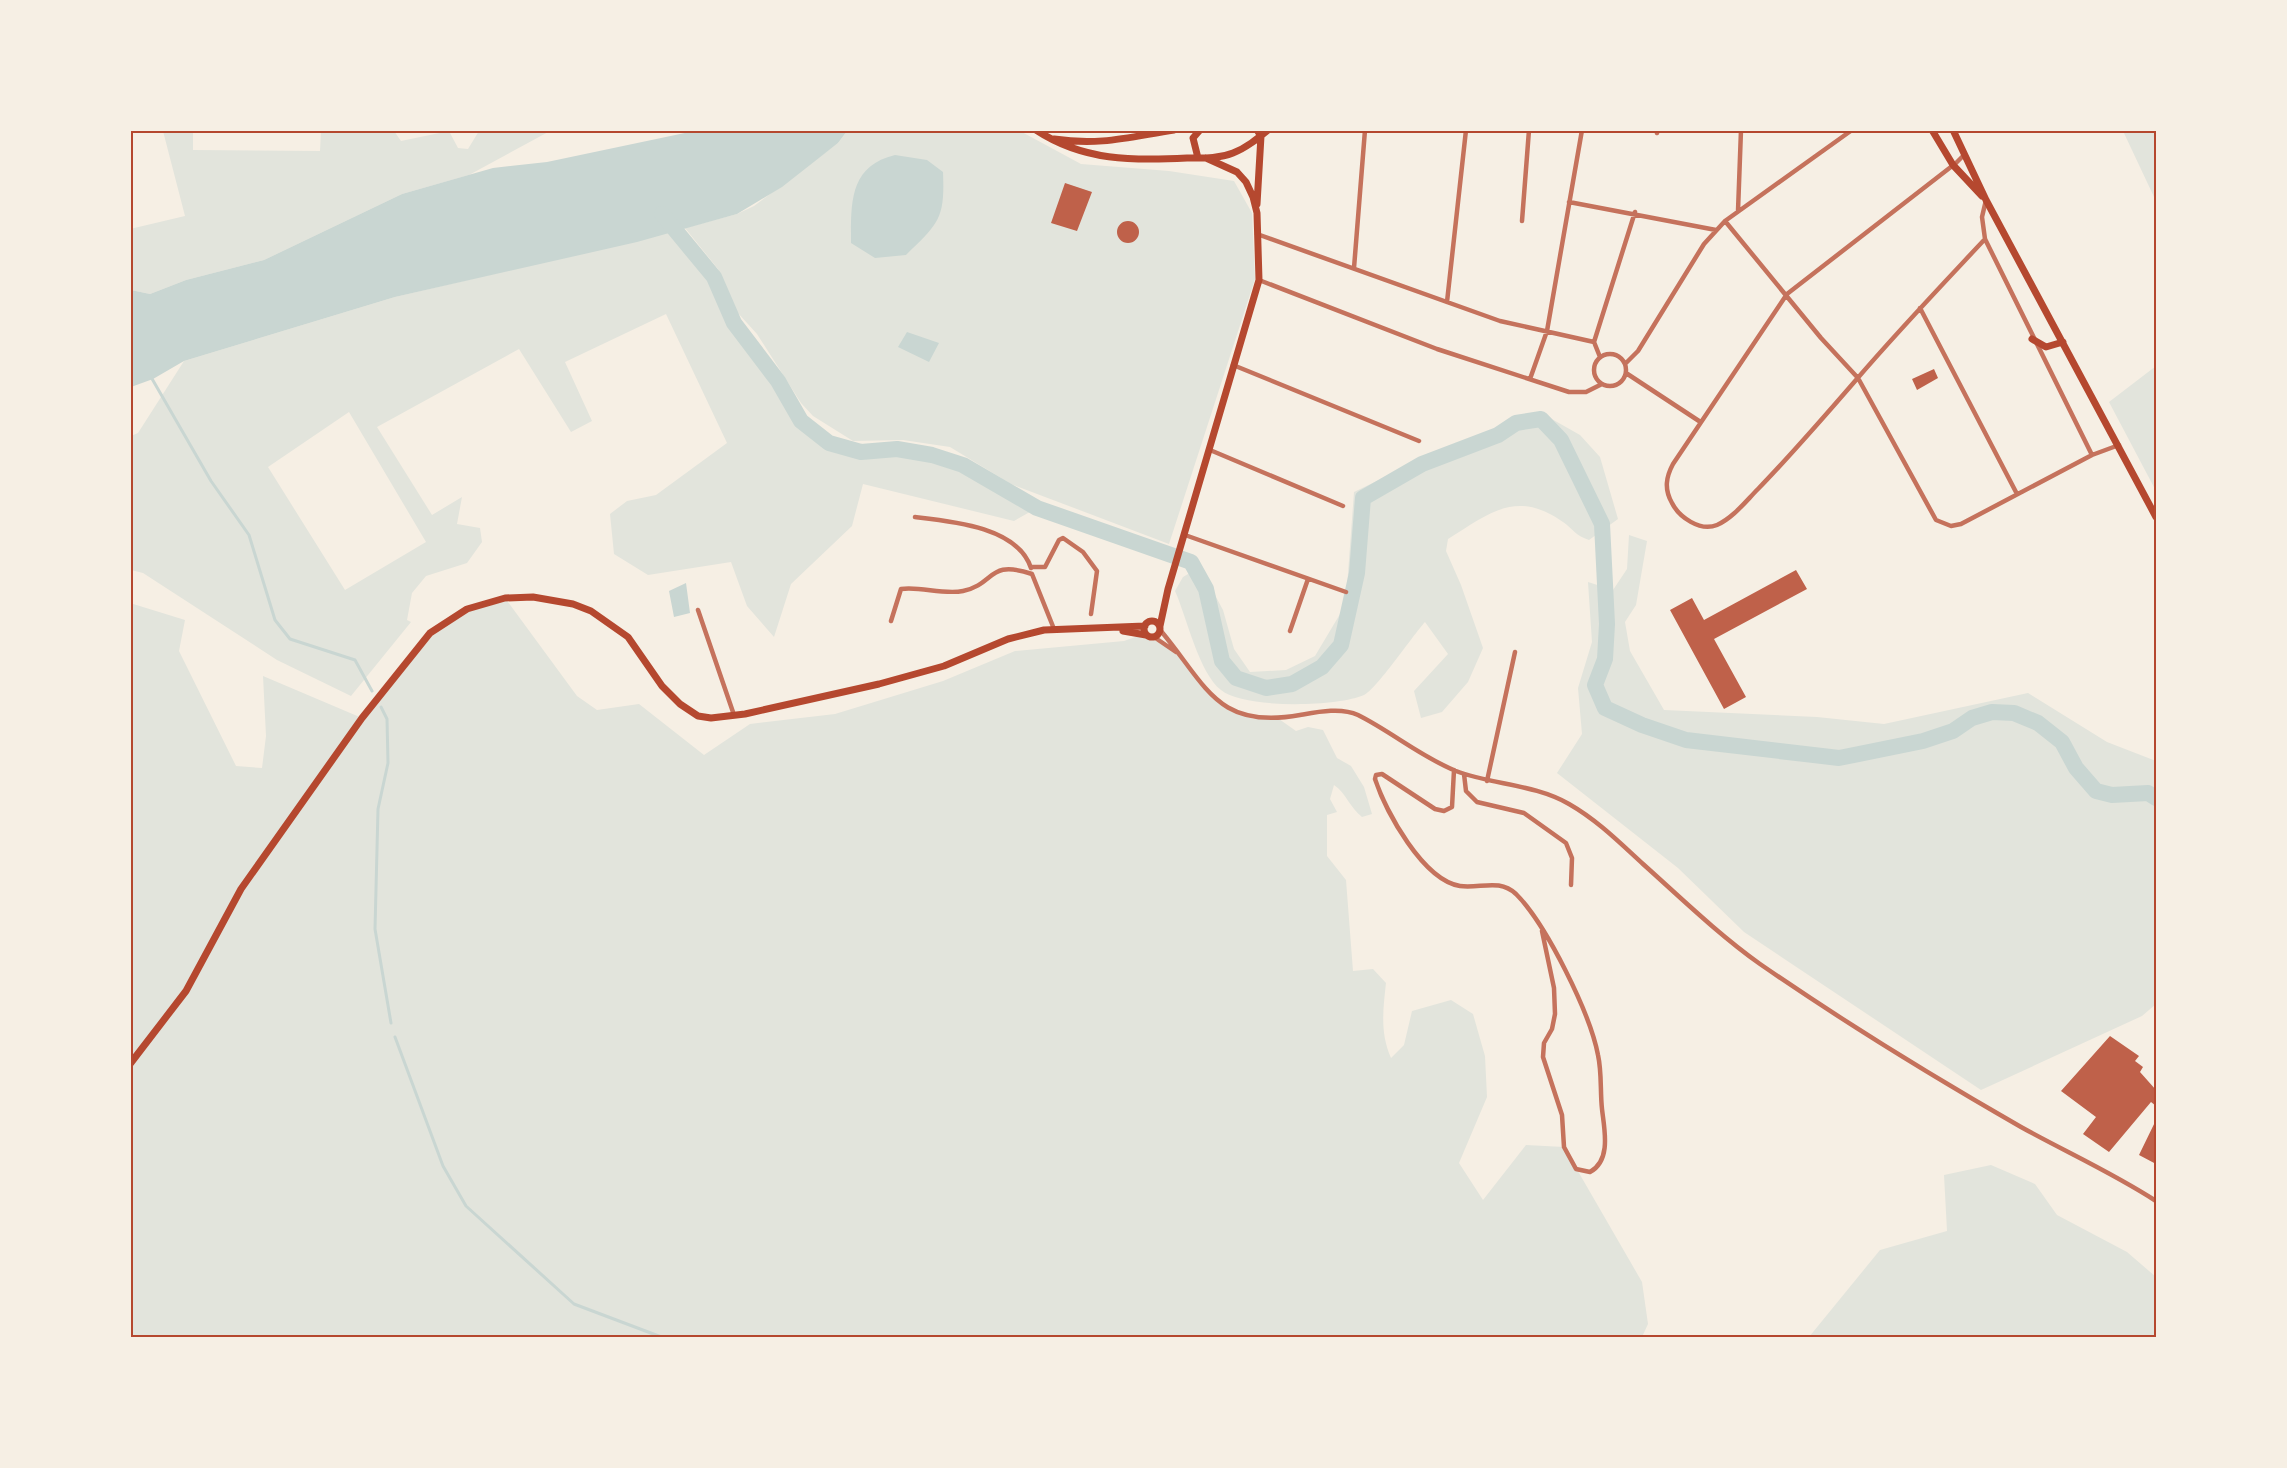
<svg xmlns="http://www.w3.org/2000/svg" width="2287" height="1468" viewBox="0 0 2287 1468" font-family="Figtree,sans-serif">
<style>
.green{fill:#e2e4dc;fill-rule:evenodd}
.water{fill:#c9d6d2}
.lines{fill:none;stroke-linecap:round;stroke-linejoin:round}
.stream{stroke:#c9d6d2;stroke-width:3}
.river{stroke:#c9d6d2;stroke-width:16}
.building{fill:#bf614a}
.minor{stroke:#c5725c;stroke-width:4.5}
.secondary{stroke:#b5482f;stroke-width:7}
.neatline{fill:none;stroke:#b5482f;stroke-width:2}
</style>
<rect width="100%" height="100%" fill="#f6efe4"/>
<!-- green -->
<path class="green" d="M 163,131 L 193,131 L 193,150 L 320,151 L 321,131 L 394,131 L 401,141 L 449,131 L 458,148 L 468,149 L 479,131 L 550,131 L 469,175 L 402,194 L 264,260 L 186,280 L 150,294 L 131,290 L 130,229 L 185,216 Z
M 847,131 L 1020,131 L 1081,164 L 1169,171 L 1234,181 L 1252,213 L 1255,279 L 1169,544 L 1011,484 L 950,447 L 903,440 L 853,441 L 813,416 L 801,403 L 757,334 L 737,312 L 718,269 L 685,228 L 737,214 L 754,206 L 838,143 Z
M 2123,131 L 2156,131 L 2156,203 L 2155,199 Z
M 675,231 L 714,277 L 734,323 L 778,381 L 801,421 L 829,443 L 861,452 L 897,449 L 932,455 L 963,465 L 1037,508 L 1014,521 L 863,484 L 852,526 L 791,584 L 774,637 L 747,606 L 731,562 L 648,575 L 614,554 L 610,514 L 627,501 L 656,495 L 727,443 L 666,314 L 565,362 L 592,421 L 571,432 L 519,349 L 377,427 L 432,515 L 462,497 L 457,524 L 480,528 L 482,542 L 467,563 L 426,576 L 412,593 L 407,620 L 411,622 L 351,696 L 277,660 L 143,573 L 131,570 L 131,436 L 138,433 L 184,361 L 395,297 ZM 349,412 L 426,542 L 345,590 L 268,467 Z
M 2156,366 L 2156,491 L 2109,402 Z
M 1519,418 L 1550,418 L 1580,435 L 1600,457 L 1618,519 L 1589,540 C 1576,536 1573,529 1563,522 C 1516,489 1490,513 1448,539 L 1446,551 L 1461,585 L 1483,648 L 1468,682 L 1442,712 L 1421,718 L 1414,691 L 1448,654 L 1425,622 C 1413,635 1376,690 1364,695 C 1337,707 1244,709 1221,690 C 1199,673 1187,618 1175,591 L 1183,577 L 1200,567 L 1223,610 L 1234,649 L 1250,672 L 1286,670 L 1315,656 L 1343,609 L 1347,587 L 1354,492 L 1427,457 Z
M 1629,535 L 1647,541 L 1636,605 L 1625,622 L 1630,651 L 1664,710 L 1817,717 L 1884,724 L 2028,693 L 2107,742 L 2156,761 L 2156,1004 L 2142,1016 L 1981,1090 L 1744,932 L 1678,868 L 1557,773 L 1582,734 L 1578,688 L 1592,642 L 1588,582 L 1613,590 L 1627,569 Z
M 505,598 L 577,696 L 597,710 L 639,704 L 704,755 L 750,724 L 835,714 L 943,681 L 1015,651 L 1124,641 L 1144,634 L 1181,656 L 1216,699 L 1253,719 L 1279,719 L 1296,731 L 1308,727 L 1323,730 L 1337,758 L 1351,766 L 1364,787 L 1372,814 L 1362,817 C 1350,808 1346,793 1334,785 L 1330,799 L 1337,812 L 1327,815 L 1327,856 L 1346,880 L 1353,971 L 1373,969 L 1386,983 C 1383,1010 1380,1033 1391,1058 L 1404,1045 L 1412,1011 L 1451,1000 L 1473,1014 L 1485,1056 L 1487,1097 L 1459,1163 L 1483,1200 L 1526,1145 L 1564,1147 L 1642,1282 L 1648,1324 L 1642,1337 L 131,1337 L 130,603 L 185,620 L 179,651 L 236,766 L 262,768 L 266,736 L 263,676 L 362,718 L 418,645 L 452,617 Z
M 1991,1165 L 2035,1184 L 2057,1215 L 2127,1252 L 2156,1277 L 2156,1337 L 1809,1337 L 1880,1250 L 1947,1231 L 1944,1175 Z"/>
<!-- water -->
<path class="water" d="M 699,130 L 847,131 L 838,143 L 782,187 L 737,214 L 637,242 L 395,297 L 184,361 L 153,379 L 131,387 L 131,290 L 150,294 L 186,280 L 264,260 L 402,194 L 493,168 L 547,162 Z
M 895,155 L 927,160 L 943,172 C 945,219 939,223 906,255 L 875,258 L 851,243 C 851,203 849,166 895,155 Z
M 907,332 L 939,343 L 929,362 L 898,347 Z
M 686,583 L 690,613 L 674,617 L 669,591 Z"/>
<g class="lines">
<!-- stream -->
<path class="stream" d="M 151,377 L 211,481 L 249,535 L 275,620 L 290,639 L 355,660 L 372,691
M 381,707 L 387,719 L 388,763 L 378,809 L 375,929 L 391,1023
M 395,1037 L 443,1166 L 466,1206 L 574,1304 L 664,1338"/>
<!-- river -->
<path class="river" d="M 662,214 L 714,277 L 734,323 L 778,381 L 801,421 L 829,443 L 861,452 L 897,449 L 932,455 L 963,465 L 1037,508 L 1191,562 L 1206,589 L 1222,661 L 1236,678 L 1266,688 L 1292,684 L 1322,667 L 1341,645 L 1357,573 L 1363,498 L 1422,464 L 1498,435 L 1516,423 L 1541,419 L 1561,440 L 1602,524 L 1607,624 L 1605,659 L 1595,685 L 1605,708 L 1642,725 L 1686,740 L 1839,758 L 1923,741 L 1953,731 L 1972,718 L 1992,712 L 2014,713 L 2038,723 L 2062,742 L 2076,768 L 2096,791 L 2112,795 L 2148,793 L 2156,798"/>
</g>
<!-- building -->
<path class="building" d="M 1065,183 L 1092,192 L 1077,231 L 1051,223 Z
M1117 232a11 11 0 1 1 22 0a11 11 0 1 1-22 0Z
M 1934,369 L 1938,378 L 1917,390 L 1912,379 Z
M 1796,570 L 1807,589 L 1714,639 L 1746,697 L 1724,709 L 1670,610 L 1692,598 L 1704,620 Z
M 2110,1036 L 2139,1056 L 2135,1061 L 2143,1067 L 2140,1072 L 2156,1090 L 2156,1106 L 2151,1102 L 2109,1152 L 2083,1134 L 2096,1117 L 2061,1091 Z
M 2156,1120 L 2156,1164 L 2139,1155 Z"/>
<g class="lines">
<!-- minor -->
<path class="minor" d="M 1657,133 L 1658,130
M 1964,155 L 1956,163 L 1787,294 L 1673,464 C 1666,477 1664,489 1672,503 C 1679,517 1700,532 1717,525 C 1733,518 1746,501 1758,489 C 1792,454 1824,417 1856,380 C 1897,332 1941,286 1985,239
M 1986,200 L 1982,217 L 1985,239 L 2092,455
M 1569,202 L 1716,230
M 1738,211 L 1741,130
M 1522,221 L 1529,130
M 1725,221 L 1821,338 L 1858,378 L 1936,520 L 1951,526 L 1961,524 L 2092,455 L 2119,445
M 1257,234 L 1500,321 L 1594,342
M 1354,268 L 1365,130
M 1259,280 L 1437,349 L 1569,392 L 1586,392 L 1602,384
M 1447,302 L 1466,130
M 1920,308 L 2017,494
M1594 370a16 16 0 1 1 32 0a16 16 0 1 1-32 0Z
M 1600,357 L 1594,342 L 1635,212
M 1625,364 L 1638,351 L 1704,244 L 1725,221 L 1852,130
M 1233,365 L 1419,441
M 1626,373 L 1699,421
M 1530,379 L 1547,331 L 1582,130
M 1210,450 L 1343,506
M 915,517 C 951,521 1018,527 1031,568
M 1185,535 L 1346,592
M 1031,567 L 1045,567 L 1059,540 L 1063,538 L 1083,552 L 1097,571 L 1091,614
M 698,610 L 734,715
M 891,621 L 901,589 C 920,586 943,595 963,591 C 996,584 987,559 1032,574 L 1054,629
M 1161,631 C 1207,686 1217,730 1300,715 C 1317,712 1341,707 1358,715 C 1392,732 1421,757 1456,771 C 1493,785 1534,784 1569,804 C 1597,820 1619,842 1643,864 C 1681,898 1718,934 1760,964 C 1844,1022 1932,1076 2021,1127 C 2066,1152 2113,1173 2156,1201
M 1290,631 L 1308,579
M 1154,637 L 1176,652
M 1454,770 L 1452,807 L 1444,811 L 1435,809 L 1382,774 L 1376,775 L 1375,779 C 1386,812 1423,880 1460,886 C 1480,889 1499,878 1516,894 C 1546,924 1590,1013 1598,1055 C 1602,1073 1600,1091 1602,1109 C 1604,1128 1612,1160 1590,1172 L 1576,1169 L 1564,1147 L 1562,1115 L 1543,1057 L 1544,1043 L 1552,1029 L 1555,1014 L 1554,988 L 1542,931
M 1464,774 L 1466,791 L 1477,802 L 1524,813 L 1566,843 L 1572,858 L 1571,885
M 1487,781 L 1515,652"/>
<!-- secondary -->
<path class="secondary" d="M 1036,130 C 1083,161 1133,161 1187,158 C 1202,158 1218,159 1233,153 C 1246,148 1257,139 1268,130
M 1257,130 L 1261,136 L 1257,204
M 1932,130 L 1953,165 L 1982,196
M 1953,130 L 1986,200 L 2156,517
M 1054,139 C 1100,146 1129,137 1174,130
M 1198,158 L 1193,138 L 1200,130
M 2032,339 L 2046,347 L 2063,342
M1144 629a8 8 0 1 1 16 0a8 8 0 1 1-16 0Z
M 1160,626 L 1168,589 L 1259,280 L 1257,213 L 1253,197 L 1246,182 L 1237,172 L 1206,158
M 1123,631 L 1146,635
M 130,1064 L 186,991 L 241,889 L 362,718 L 430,633 L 467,609 L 505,598 L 533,597 L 573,604 L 591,611 L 628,637 L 662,686 L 680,704 L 698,716 L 711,718 L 745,714 L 879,684 L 944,666 L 1008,639 L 1044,630 L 1145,626"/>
</g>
<!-- border -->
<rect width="2287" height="1468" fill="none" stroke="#f6efe4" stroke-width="264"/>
<rect x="132" y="132" width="2023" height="1204" class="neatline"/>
</svg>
